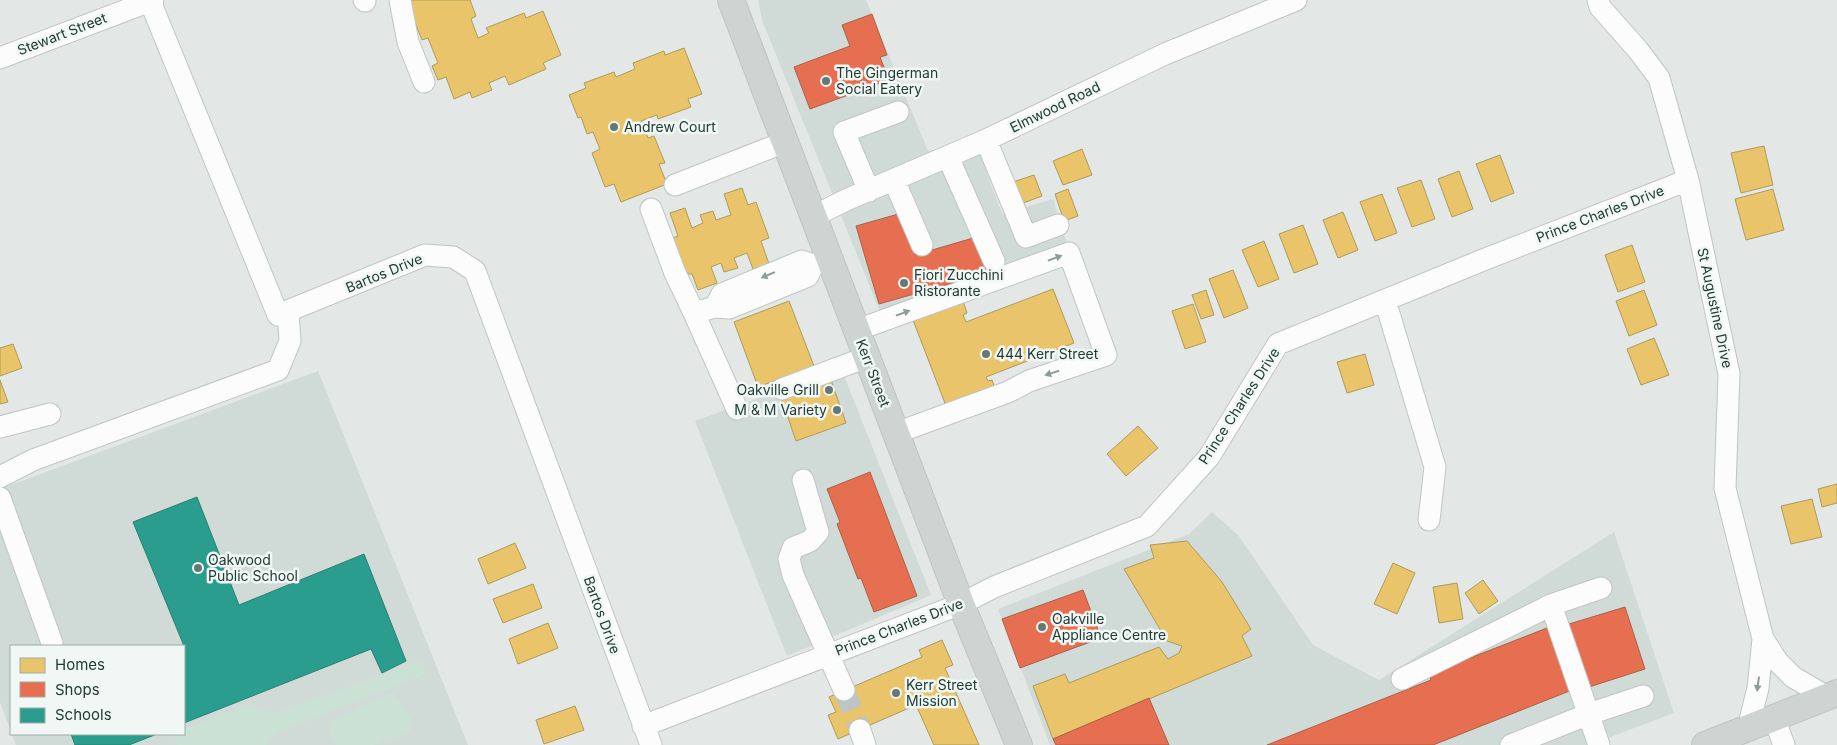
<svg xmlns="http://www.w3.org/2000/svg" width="1837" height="745" viewBox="0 0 1837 745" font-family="Inter,sans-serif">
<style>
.built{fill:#d0dad6}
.green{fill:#cbe1d3}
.homes{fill:#e9c46a;stroke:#ad9b5a}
.shops{fill:#e76f51;stroke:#ac5f49}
.schools{fill:#2a9d8f;stroke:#278074}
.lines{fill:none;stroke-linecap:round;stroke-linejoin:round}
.minor-tunnel{stroke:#bcc5c3;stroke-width:21;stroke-dasharray:21 11;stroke-linecap:butt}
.minor-casing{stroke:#c0c5c3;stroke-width:23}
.major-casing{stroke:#bcc5c2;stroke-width:28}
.minor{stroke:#fbfcfb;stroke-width:21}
.major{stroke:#cdd4d2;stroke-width:26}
.oneway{fill:#8e9c98}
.poi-dot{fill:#657873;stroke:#f0f7f4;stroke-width:2}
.labels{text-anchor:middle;stroke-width:5;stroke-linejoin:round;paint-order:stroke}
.street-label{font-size:14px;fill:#213b35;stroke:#f0f7f4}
.poi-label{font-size:14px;fill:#213b35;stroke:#f0f7f4;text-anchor:start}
</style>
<rect width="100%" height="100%" fill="#e3e8e6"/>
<!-- built -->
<path class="built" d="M 758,0 L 866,0 L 928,151 L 986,140 L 987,174 L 1002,214 L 1053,199 L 1068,247 L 883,319 L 762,20 Z
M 841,368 L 931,595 L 787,656 L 695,421 Z
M 318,371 L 468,745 L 16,745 L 12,734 L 184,734 L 184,646 L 11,646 L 11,732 L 0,702 L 0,489 Z
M 1212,512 L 1238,535 L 1313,645 L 1379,680 L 1614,532 L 1674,713 L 1589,745 L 1050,745 L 998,609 L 1189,534 Z"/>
<!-- green -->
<path class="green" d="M 422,660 L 426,674 L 274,734 L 266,745 L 177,745 L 174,734 L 184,734 L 184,729 L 246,705 L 276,713 Z
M 393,692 L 412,720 L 411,731 L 393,740 L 382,740 L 375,745 L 337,745 L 334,743 L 329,732 L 333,720 Z"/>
<!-- homes -->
<path class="homes" d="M 413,0 L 470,0 L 476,16 L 471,19 L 478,38 L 489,33 L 486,28 L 524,13 L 526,18 L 543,11 L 561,55 L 543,63 L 546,69 L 509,85 L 505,76 L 489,83 L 492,90 L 472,98 L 470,92 L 454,99 L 446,77 L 438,80 L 432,66 L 438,63 L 428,38 L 422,40 L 407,2 Z
M 684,48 L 702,94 L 688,99 L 691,107 L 658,119 L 657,115 L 641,121 L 648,138 L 654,136 L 665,163 L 659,164 L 667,184 L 621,202 L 614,184 L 605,187 L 592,153 L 600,149 L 593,132 L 587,134 L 581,117 L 578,118 L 569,95 L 586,88 L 584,83 L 614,72 L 616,77 L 635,69 L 633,63 L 664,51 L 665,55 Z
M 1764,146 L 1773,185 L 1741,193 L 1731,153 Z
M 1082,149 L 1092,175 L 1063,185 L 1053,161 Z
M 1500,155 L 1514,193 L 1491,202 L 1476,164 Z
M 1459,171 L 1473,209 L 1452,217 L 1438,179 Z
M 1034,175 L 1042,196 L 1018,205 L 1010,183 Z
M 1421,180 L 1435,219 L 1412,227 L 1397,188 Z
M 742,188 L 748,205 L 756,202 L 769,238 L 761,241 L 769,264 L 753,269 L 747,253 L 734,258 L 738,268 L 724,272 L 721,263 L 711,267 L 717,283 L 698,290 L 692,274 L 683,274 L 670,239 L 678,236 L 670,213 L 685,208 L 692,228 L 703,223 L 700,215 L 713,211 L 716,220 L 731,215 L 724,194 Z
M 1068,189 L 1078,216 L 1064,221 L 1055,194 Z
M 1773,189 L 1784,230 L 1746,240 L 1735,199 Z
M 1382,194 L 1397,233 L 1375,241 L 1360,202 Z
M 1343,212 L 1358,250 L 1338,258 L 1323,220 Z
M 1303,225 L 1318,264 L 1294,273 L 1279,234 Z
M 1264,241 L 1279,279 L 1258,287 L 1242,250 Z
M 1632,245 L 1645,282 L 1618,292 L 1605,255 Z
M 1233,270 L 1248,308 L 1224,318 L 1209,279 Z
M 1053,289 L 1074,343 L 986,377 L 988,381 L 992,380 L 996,392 L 948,411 L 913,320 L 963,301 L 967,313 L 963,315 L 966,322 Z
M 1206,290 L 1214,315 L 1201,319 L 1192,295 Z
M 1644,290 L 1657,325 L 1629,336 L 1616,301 Z
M 789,301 L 814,366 L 758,387 L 734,322 Z
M 1193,304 L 1206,342 L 1185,349 L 1172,311 Z
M 1654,338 L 1669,375 L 1641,385 L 1627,349 Z
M 13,344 L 22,368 L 0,376 L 0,348 Z
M 1365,354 L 1374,385 L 1347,393 L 1337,362 Z
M 0,380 L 8,402 L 0,404 Z
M 831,380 L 846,423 L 796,441 L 781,397 Z
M 1138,426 L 1158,448 L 1126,476 L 1107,454 Z
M 1837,484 L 1837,503 L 1822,507 L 1818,489 Z
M 1812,499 L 1822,537 L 1791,544 L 1781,506 Z
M 1187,541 L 1222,582 L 1251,629 L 1242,636 L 1252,656 L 1053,739 L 1033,686 L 1065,674 L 1069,683 L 1159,647 L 1168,659 L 1179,653 L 1182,646 L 1167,641 L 1124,569 L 1154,558 L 1150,545 Z
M 515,543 L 526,568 L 488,584 L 478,559 Z
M 1393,563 L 1415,573 L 1397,614 L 1374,604 Z
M 1483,580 L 1498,601 L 1479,614 L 1465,593 Z
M 1457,583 L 1463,619 L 1439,623 L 1433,587 Z
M 533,584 L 542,608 L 503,623 L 493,599 Z
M 548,623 L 558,648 L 518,664 L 509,639 Z
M 942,640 L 953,665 L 945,668 L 979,745 L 934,745 L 916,705 L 838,739 L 828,715 L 836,712 L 829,697 L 922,657 L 919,650 Z
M 575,706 L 584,730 L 544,744 L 536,720 Z"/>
<!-- shops -->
<path class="shops" d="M 872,14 L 887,55 L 880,57 L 889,80 L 810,109 L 794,67 L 850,46 L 842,25 Z
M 902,213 L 915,255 L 980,236 L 991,272 L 879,304 L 856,226 Z
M 870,472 L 917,596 L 874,612 L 861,578 L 858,579 L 837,524 L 840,522 L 827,489 Z
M 1083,590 L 1101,638 L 1020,668 L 1002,619 Z
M 1625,607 L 1645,669 L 1589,687 L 1569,624 Z
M 1547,628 L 1572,690 L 1433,745 L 1267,745 L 1431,680 L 1429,674 Z
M 1149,698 L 1169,745 L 1056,745 L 1053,739 Z"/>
<!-- schools -->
<path class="schools" d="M 197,497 L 239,605 L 364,554 L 406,661 L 382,673 L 371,649 L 184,723 L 184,646 L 133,522 Z
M 71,734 L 157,734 L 129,745 L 75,745 Z"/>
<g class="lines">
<!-- minor-tunnel -->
<path class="minor-tunnel" d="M 844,690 L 860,730"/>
<defs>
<path id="minor" d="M 364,0 L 365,1
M 400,0 L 408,42 L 424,82
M 1598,0 L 1600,7 L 1638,50 L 1659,78 L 1688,180 L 1729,374 L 1725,488 L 1763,639 L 1778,662 L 1793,677 L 1827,697
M 150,1 L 278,315 L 425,255 L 453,257 L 475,271 L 651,745
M 0,58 L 153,0
M 986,140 L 1026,237 L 1058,225
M 948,157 L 994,261
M 894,180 L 922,245
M 675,185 L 785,142
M 869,191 L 844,132 L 898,112
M 651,209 L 675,273 L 694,313
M 814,216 L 846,200 L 986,140 L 1165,54 L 1296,0
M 813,265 L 808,276 L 729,308 L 715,307 L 722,294 L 802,261 L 813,265 L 830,259
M 1385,300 L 1435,467 L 1429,520
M 715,307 L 694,313 L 737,409
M 857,330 L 1069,253 L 1106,355 L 1029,381 L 1008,392 L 896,433
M 782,389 L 867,357
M 0,427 L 50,414
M 0,477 L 33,460 L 278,370 L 290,341 L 288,312
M 803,480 L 818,532 L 810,541 L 793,548 L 789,559 L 793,575 L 844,690
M 0,498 L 52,643
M 1551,605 L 1599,745
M 1402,679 L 1551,605 L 1601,588
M 1774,718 L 1784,745
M 643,726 L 961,604 L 994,587 L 1147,526 L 1209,457 L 1278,344 L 1483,260 L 1688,180
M 1748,728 L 1758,688 L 1763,639
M 860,730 L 865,745
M 1511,745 L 1589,714 L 1643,696"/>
<path id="major" d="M 731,0 L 961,604 L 1019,745
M 1705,745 L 1837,693"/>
</defs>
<!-- minor casing -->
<use href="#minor" class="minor-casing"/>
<!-- major casing -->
<use href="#major" class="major-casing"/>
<!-- minor -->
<use href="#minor" class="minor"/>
<!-- major -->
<use href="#major" class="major"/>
</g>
<!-- one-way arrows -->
<defs><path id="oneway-solid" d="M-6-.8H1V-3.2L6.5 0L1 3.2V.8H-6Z" transform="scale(1.25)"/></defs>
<g class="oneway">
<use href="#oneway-solid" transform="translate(1055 258) rotate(-20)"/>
<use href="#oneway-solid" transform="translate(768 275) rotate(157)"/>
<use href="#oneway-solid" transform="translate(903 313) rotate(-20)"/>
<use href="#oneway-solid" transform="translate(1052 373) rotate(162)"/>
<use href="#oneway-solid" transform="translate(1758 684) rotate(98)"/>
</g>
<!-- markers -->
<g class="poi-dot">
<circle cx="826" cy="81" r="5"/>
<circle cx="614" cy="127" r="5"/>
<circle cx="904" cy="283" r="5"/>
<circle cx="986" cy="354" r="5"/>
<circle cx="829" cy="390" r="5"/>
<circle cx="837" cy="410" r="5"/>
<circle cx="198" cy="568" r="5"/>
<circle cx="1042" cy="627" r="5"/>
<circle cx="896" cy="693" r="5"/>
</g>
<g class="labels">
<!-- street labels -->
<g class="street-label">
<text transform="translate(62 34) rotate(-21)" y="5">Stewart Street</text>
<text transform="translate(1055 107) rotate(-26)" y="5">Elmwood Road</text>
<text transform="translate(1600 214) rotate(-21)" y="5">Prince Charles Drive</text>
<text transform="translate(384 273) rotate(-22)" y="5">Bartos Drive</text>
<text transform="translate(1715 308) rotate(78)" y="5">St Augustine Drive</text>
<text transform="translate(873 373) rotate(69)" y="5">Kerr Street</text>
<text transform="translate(1239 406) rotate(-57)" y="5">Prince Charles Drive</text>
<text transform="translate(602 615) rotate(70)" y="5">Bartos Drive</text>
<text transform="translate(899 627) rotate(-21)" y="5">Prince Charles Drive</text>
</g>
<!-- poi labels -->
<g class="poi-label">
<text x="836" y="78">The Gingerman<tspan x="836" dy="16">Social Eatery</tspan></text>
<text x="624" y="132">Andrew Court</text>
<text x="914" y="280">Fiori Zucchini<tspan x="914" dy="16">Ristorante</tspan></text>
<text x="996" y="359">444 Kerr Street</text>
<text x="819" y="395" text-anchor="end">Oakville Grill</text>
<text x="827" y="415" text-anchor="end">M &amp; M Variety</text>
<text x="208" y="565">Oakwood<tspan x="208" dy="16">Public School</tspan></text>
<text x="1052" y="624">Oakville<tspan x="1052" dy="16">Appliance Centre</tspan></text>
<text x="906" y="690">Kerr Street<tspan x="906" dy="16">Mission</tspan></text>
</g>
</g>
<!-- legend -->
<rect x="10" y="645" width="175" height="90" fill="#f0f7f4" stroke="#9daca8"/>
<rect x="20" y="658" width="25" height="15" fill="#e9c46a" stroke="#9daca8"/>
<text x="55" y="670" font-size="15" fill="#213b35">Homes</text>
<rect x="20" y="682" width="25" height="15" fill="#e76f51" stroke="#9daca8"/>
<text x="55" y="695" font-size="15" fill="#213b35">Shops</text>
<rect x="20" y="708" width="25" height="15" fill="#2a9d8f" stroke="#9daca8"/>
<text x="55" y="720" font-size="15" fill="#213b35">Schools</text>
</svg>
